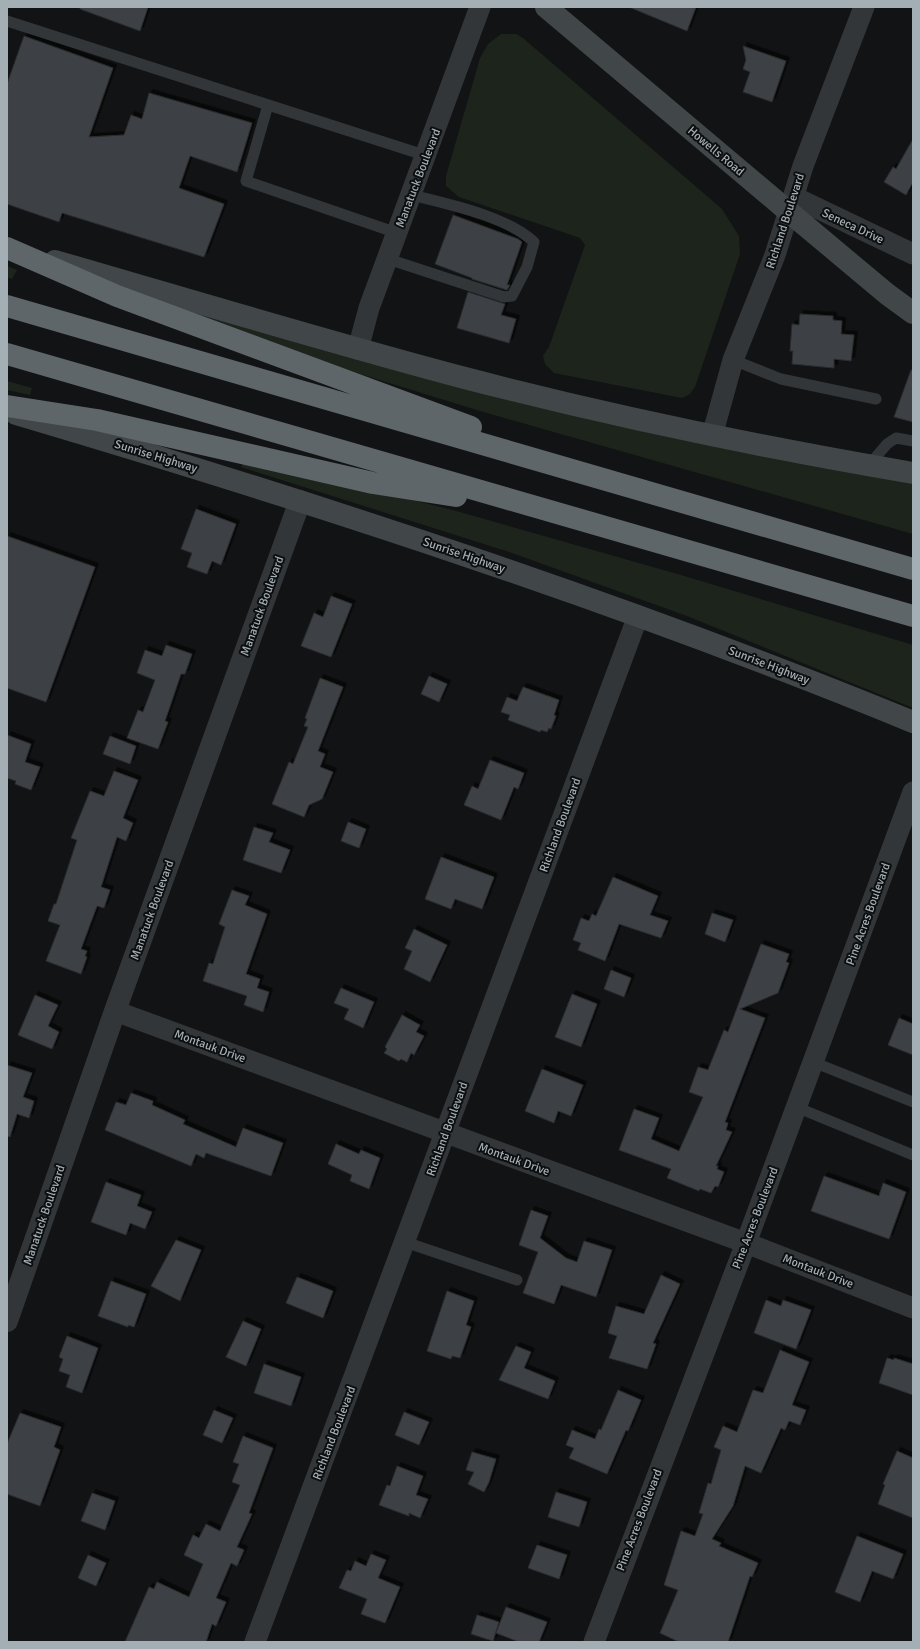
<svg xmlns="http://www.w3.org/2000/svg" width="920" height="1649" viewBox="0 0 920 1649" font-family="Signika,sans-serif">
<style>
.green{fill:#1d241c}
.building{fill:#3e4144;stroke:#2c2d30;filter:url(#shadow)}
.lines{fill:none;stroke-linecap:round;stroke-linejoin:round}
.service{stroke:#333639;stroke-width:11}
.minor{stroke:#333639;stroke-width:21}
.tertiary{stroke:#333639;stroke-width:22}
.secondary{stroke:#414649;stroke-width:22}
.motorway{stroke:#5f666a;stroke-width:22}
.labels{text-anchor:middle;stroke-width:4;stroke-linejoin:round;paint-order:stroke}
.street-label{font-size:12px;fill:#a3afb5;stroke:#0d0e0f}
</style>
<defs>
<filter id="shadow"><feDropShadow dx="3.5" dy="-3.5" stdDeviation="0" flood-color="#0009"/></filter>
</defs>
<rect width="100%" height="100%" fill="#121314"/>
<!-- green -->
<path class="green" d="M 501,34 L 516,34 L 523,38 L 722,209 L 739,236 L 740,254 L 695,387 L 690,394 L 682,398 L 554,373 L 545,364 L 543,356 L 549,347 L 585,245 L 580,238 L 459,197 L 446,186 L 446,176 L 480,58 L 488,44 Z
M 7,266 L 17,270 L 12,279 L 7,277 Z
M 196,311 L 913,481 L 913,534 L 480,411 L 347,370 L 194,314 Z
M 7,381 L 32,388 L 30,395 L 7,390 Z
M 246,458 L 460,512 L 681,575 L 913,645 L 913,708 L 687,616 L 512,553 L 241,467 Z"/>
<!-- building -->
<path class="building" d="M 80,7 L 148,7 L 140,31 L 80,9 Z
M 629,7 L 696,7 L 687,31 Z
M 24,36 L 113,68 L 89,137 L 124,135 L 131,115 L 142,119 L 149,93 L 252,123 L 237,172 L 190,156 L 179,188 L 224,204 L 204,257 L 62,213 L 59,222 L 7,204 L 7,84 Z
M 743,46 L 786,61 L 772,102 L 743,92 L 750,72 L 743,69 L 746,60 Z
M 913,139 L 913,182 L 906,195 L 884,182 L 893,167 L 896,169 Z
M 453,215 L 518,239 L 522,242 L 507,285 L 510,285 L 507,290 L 472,279 L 472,278 L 435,264 Z
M 468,292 L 505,304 L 501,315 L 516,319 L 509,343 L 457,328 Z
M 800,314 L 833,316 L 833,320 L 842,321 L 841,334 L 854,335 L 851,361 L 834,359 L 834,368 L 792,364 L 793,351 L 790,351 L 792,324 L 799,325 Z
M 911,370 L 913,370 L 913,422 L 894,417 Z
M 196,509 L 236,524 L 221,565 L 212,561 L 207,574 L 187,567 L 192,553 L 181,549 Z
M 7,536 L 95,567 L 46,702 L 7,688 Z
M 331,596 L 352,604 L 331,657 L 301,646 L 314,613 L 323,617 Z
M 166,645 L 192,654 L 185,674 L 181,674 L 165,721 L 168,722 L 158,749 L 127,738 L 138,710 L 143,712 L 155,680 L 137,673 L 145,650 L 162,656 Z
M 429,676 L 447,684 L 439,702 L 421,694 Z
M 320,678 L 343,687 L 318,751 L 325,754 L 320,767 L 333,772 L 322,799 L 309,805 L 304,817 L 272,804 L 289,762 L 293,764 L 308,727 L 304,726 L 307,719 L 305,718 Z
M 523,687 L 559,700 L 554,715 L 556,716 L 551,729 L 549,728 L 547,732 L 541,730 L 540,732 L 508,720 L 510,715 L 501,712 L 507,697 L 517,701 Z
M 7,735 L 31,744 L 25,762 L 40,767 L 31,790 L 15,784 L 16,781 L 7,778 Z
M 110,736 L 136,746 L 130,764 L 103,754 Z
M 490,760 L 524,773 L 518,789 L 514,787 L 501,820 L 464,805 L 472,786 L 478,789 Z
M 114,771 L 138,780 L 123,818 L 133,823 L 126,841 L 117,837 L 101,887 L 110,890 L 104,908 L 97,906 L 81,949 L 87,951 L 85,956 L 87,957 L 81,974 L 46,961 L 60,925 L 48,921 L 54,904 L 56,904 L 77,840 L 71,838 L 90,791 L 104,796 Z
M 348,822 L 366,829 L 359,848 L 341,841 Z
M 254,827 L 273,833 L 269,842 L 290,850 L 281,873 L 243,860 Z
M 441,857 L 494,877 L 482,909 L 455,899 L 451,909 L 425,899 Z
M 613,877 L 658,896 L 650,915 L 668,921 L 661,938 L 619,924 L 605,961 L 578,950 L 581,943 L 573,940 L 581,918 L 589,921 L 592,914 L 596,916 Z
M 232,890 L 249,896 L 245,905 L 267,914 L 246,974 L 260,979 L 257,988 L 269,992 L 263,1012 L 244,1005 L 247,996 L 203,981 L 209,963 L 213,964 L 225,927 L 219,924 Z
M 712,913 L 733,920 L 725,942 L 705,934 Z
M 414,929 L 447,945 L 430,982 L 404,969 L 412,951 L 405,948 Z
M 761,944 L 789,954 L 786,962 L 789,963 L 778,993 L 740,1009 L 765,1018 L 725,1122 L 728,1123 L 726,1130 L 732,1132 L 716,1166 L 718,1166 L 717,1169 L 724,1172 L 718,1187 L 715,1186 L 711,1193 L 700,1189 L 699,1191 L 667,1178 L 671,1169 L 619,1150 L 634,1109 L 659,1118 L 651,1139 L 679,1151 L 703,1097 L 689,1092 L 698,1067 L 708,1070 L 724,1030 L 728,1032 Z
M 611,970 L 631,978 L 624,997 L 604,989 Z
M 341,988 L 374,1002 L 363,1028 L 344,1019 L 349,1009 L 334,1003 Z
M 572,994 L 597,1004 L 581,1047 L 555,1037 Z
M 35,995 L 58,1005 L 48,1026 L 59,1032 L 52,1049 L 18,1035 Z
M 402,1015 L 420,1025 L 416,1032 L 424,1036 L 414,1055 L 411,1053 L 407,1062 L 401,1059 L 399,1061 L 384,1053 L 387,1049 L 385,1047 Z
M 899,1018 L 913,1024 L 913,1055 L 888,1045 Z
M 7,1065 L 32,1073 L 23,1097 L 34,1101 L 29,1118 L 17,1114 L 10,1137 L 7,1136 Z
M 542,1069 L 583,1085 L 571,1116 L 558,1111 L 554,1123 L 525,1111 Z
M 131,1093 L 153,1101 L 152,1105 L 185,1120 L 183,1124 L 236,1147 L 243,1128 L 283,1143 L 271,1176 L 206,1153 L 204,1158 L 196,1154 L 191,1166 L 105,1130 L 116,1102 L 126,1105 Z
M 336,1144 L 359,1154 L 361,1150 L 380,1158 L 369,1189 L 350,1181 L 352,1175 L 328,1164 Z
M 824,1176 L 879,1196 L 883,1183 L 906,1192 L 889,1239 L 811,1211 Z
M 106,1182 L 141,1195 L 137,1206 L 152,1212 L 145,1229 L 130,1223 L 126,1235 L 91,1222 Z
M 531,1210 L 548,1216 L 540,1238 L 566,1258 L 577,1262 L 584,1241 L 612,1250 L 596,1297 L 561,1285 L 554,1304 L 523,1293 L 538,1252 L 519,1245 Z
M 176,1240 L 201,1250 L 180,1301 L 151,1286 Z
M 661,1275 L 680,1284 L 653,1343 L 656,1344 L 647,1369 L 609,1358 L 617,1336 L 608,1333 L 616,1306 L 644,1314 Z
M 297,1277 L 333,1291 L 323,1318 L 286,1303 Z
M 111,1281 L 146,1294 L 134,1327 L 128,1325 L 128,1327 L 98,1316 Z
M 447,1291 L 474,1301 L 466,1325 L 471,1327 L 460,1358 L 452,1356 L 451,1359 L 427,1351 Z
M 766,1300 L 781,1306 L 783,1300 L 811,1310 L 796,1349 L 754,1333 Z
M 243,1321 L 261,1329 L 246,1366 L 226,1357 Z
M 67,1336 L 98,1348 L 82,1393 L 66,1387 L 70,1375 L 59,1371 L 63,1359 L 59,1357 Z
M 516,1346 L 531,1352 L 524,1368 L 555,1381 L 548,1399 L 499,1380 Z
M 780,1350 L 809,1362 L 792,1405 L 806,1410 L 800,1425 L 789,1421 L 785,1430 L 781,1428 L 761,1473 L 745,1466 L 733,1506 L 712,1539 L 721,1543 L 719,1546 L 758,1563 L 752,1577 L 750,1576 L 728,1642 L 679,1642 L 660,1633 L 678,1590 L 664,1585 L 681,1531 L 695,1536 L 703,1514 L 699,1513 L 708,1483 L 711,1484 L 721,1450 L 714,1447 L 723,1426 L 737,1432 L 753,1390 L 763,1393 Z
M 887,1358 L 894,1360 L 894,1358 L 913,1364 L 913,1395 L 879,1383 Z
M 264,1364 L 301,1377 L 291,1406 L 254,1393 Z
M 618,1390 L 641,1400 L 628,1431 L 626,1430 L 607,1474 L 569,1458 L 574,1448 L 566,1445 L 572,1430 L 595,1439 L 599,1429 L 601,1430 Z
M 214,1410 L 233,1418 L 222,1443 L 203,1435 Z
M 404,1412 L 429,1422 L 419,1445 L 395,1435 Z
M 20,1413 L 61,1427 L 54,1447 L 60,1450 L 40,1506 L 7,1494 L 7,1444 Z
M 243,1436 L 273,1448 L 249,1513 L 252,1514 L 237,1547 L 244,1550 L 237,1566 L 231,1563 L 216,1598 L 226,1602 L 216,1626 L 212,1624 L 206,1642 L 125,1642 L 149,1587 L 154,1589 L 157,1582 L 189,1597 L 203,1564 L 184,1555 L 193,1535 L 199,1538 L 206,1524 L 220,1531 L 240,1485 L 232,1482 L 239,1464 L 233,1462 Z
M 897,1451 L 913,1458 L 913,1518 L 878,1504 L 885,1485 L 883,1484 Z
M 472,1452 L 496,1459 L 489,1482 L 484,1492 L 468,1484 L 474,1472 L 466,1470 Z
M 397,1466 L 423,1476 L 416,1495 L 428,1499 L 420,1518 L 409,1513 L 409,1516 L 379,1505 L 387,1485 L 390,1486 Z
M 556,1492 L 587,1502 L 579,1527 L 548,1517 Z
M 92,1493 L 115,1501 L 105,1530 L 81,1521 Z
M 857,1536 L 903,1554 L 893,1579 L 872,1571 L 860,1602 L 835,1592 Z
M 537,1545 L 567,1555 L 559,1579 L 528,1568 Z
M 371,1554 L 386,1560 L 378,1578 L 400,1587 L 385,1623 L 361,1614 L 367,1599 L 339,1588 L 347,1570 L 351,1571 L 355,1561 L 366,1566 Z
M 88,1555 L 106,1563 L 96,1586 L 78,1578 Z
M 506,1607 L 547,1622 L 539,1642 L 519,1642 L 496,1633 Z
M 477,1615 L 499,1622 L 493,1641 L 471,1634 Z"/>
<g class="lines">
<!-- service -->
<path class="service" d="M 7,21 L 427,156
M 268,105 L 246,181 L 397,233
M 388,259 L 504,297 L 512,296 L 527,267 L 534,242 C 506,216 448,204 412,195
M 733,360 L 781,379 L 876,399
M 869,465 L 887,444 L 896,438 L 913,441
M 813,1062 L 913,1102
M 796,1107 L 913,1155
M 405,1242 L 517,1280"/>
<!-- minor -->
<path class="minor" d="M 794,197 L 913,254
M 358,349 L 369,308 L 480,7
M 712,436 L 733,360 L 775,255 L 803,166 L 864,7
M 115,1011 L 746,1243 L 913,1308
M 255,1642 L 638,616
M 594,1642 L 746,1243 L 913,792"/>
<!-- tertiary -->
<path class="tertiary" d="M 7,1321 L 115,1011 L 300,501"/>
<!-- secondary -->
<path class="secondary" d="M 546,7 L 789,212 L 887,294 L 913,313
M 55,261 C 190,300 325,341 461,377 C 610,416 761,447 913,473
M 16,414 C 320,504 620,602 913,722"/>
<!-- motorway -->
<path class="motorway" d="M 7,248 L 117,296 L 471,427
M 7,306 L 913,569
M 7,354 L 913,616
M 7,406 L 97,420 L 373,483 L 456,496"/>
</g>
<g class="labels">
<!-- street labels -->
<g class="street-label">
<text transform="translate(716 151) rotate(40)" y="4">Howells Road</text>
<text transform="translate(418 178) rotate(-69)" y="4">Manatuck Boulevard</text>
<text transform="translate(785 221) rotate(-72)" y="4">Richland Boulevard</text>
<text transform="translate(853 226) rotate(25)" y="4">Seneca Drive</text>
<text transform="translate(156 456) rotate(17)" y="4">Sunrise Highway</text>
<text transform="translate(464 555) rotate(19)" y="4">Sunrise Highway</text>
<text transform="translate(262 606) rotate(-70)" y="4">Manatuck Boulevard</text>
<text transform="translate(769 665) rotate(21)" y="4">Sunrise Highway</text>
<text transform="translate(560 825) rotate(-70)" y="4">Richland Boulevard</text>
<text transform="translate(152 910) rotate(-70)" y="4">Manatuck Boulevard</text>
<text transform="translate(868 914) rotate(-70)" y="4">Pine Acres Boulevard</text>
<text transform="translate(210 1046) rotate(20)" y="4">Montauk Drive</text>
<text transform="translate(447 1129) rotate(-70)" y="4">Richland Boulevard</text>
<text transform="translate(514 1159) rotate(20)" y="4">Montauk Drive</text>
<text transform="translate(44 1215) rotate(-71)" y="4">Manatuck Boulevard</text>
<text transform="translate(755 1218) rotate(-69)" y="4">Pine Acres Boulevard</text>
<text transform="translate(818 1271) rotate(21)" y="4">Montauk Drive</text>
<text transform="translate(334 1433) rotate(-69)" y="4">Richland Boulevard</text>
<text transform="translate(639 1520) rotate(-69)" y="4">Pine Acres Boulevard</text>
</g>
</g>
<!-- border -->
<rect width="920" height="1649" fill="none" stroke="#a3afb5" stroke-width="16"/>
</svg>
